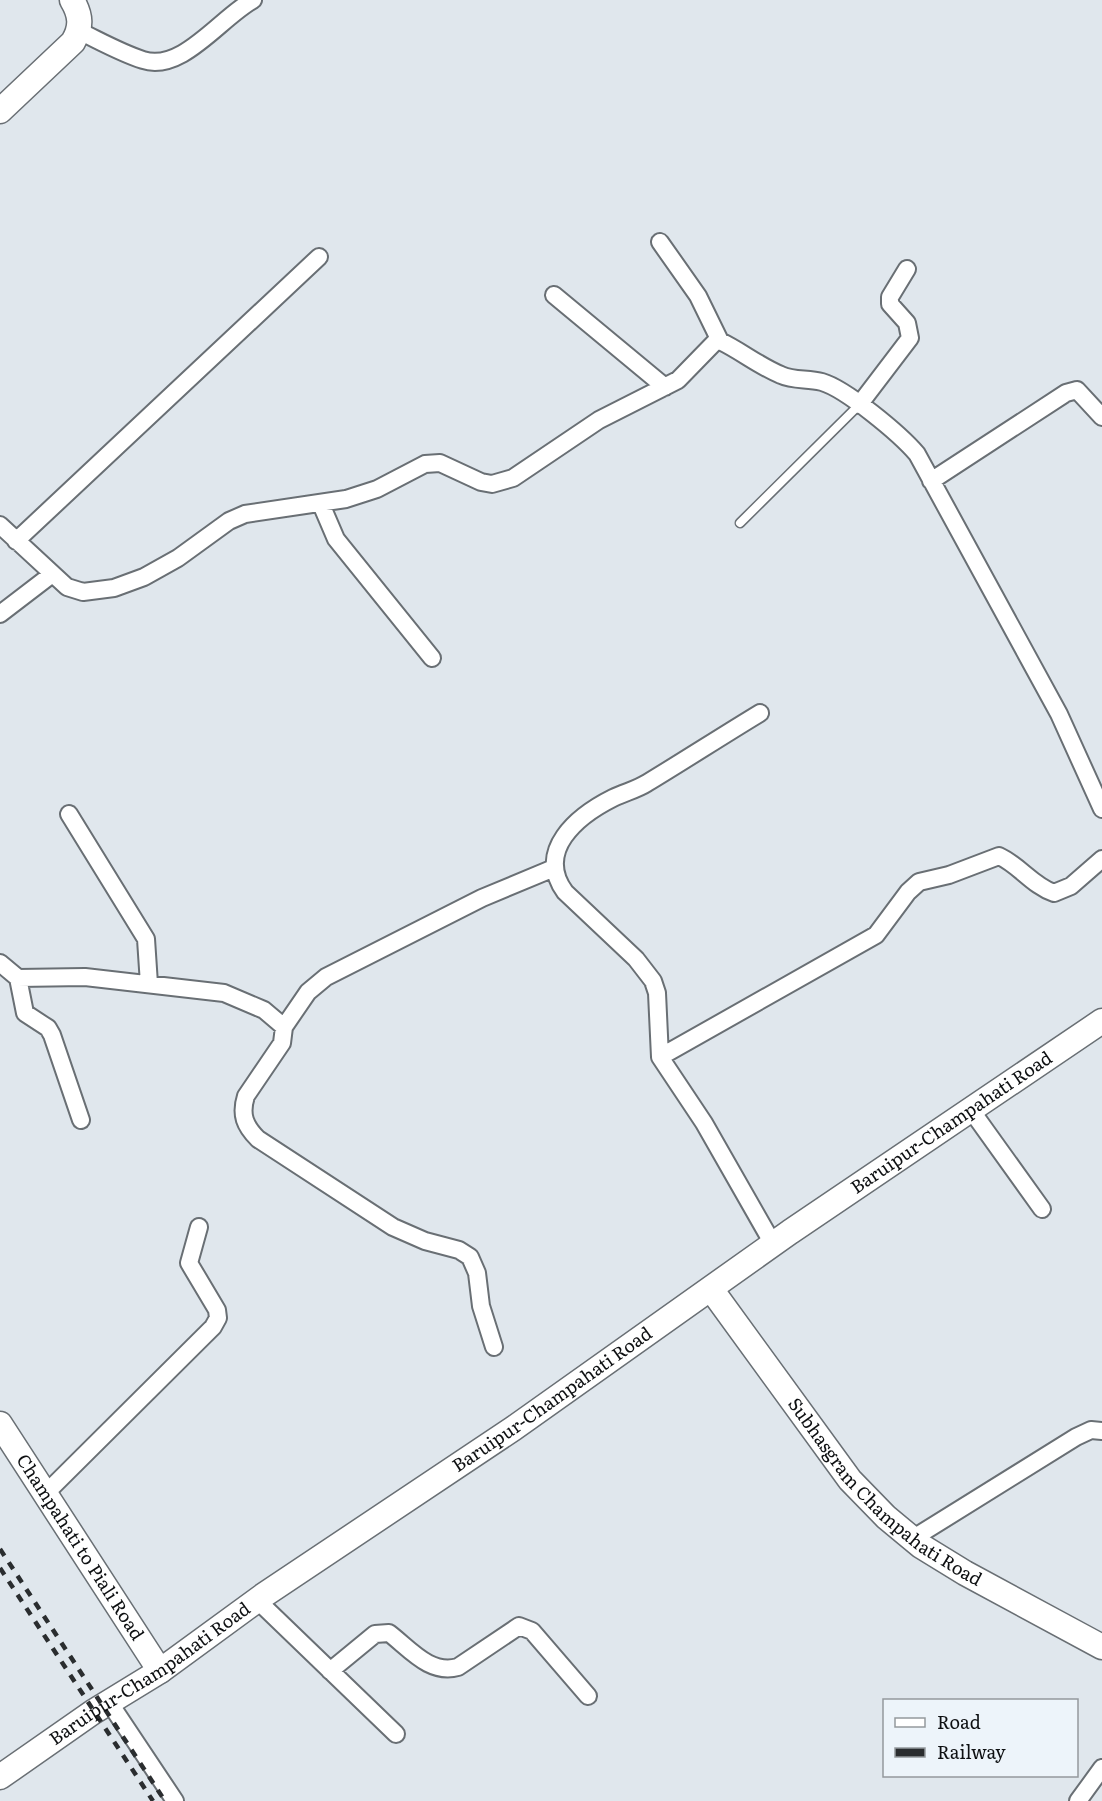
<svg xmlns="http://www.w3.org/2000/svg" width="1102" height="1801" viewBox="0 0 1102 1801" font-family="Literata,serif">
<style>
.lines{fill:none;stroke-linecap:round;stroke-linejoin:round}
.lane-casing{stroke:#696f74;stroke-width:11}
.street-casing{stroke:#696f74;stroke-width:20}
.secondary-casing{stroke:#696f74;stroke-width:27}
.lane{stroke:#fff;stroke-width:8}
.street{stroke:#fff;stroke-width:16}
.secondary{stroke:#fff;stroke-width:24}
.rail{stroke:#2a2d2f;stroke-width:4.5;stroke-dasharray:8 8;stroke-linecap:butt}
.labels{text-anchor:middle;stroke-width:5;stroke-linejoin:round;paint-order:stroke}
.street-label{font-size:18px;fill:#0e1012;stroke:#edf4fa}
</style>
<rect width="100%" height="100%" fill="#e0e7ed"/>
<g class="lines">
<defs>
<path id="lane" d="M 740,523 L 859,405"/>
<path id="street" d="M 79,31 C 100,41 121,53 143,60 C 182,73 221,17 253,0
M 660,242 L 698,296 L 720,341
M 554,295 L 665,387
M 859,405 L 910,338 L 907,323 L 890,304 L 890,297 L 907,269
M 931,481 L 1066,393 L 1077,390 L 1102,417
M 321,504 L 336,539 L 432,658
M 0,525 L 67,587 L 83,592 L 114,588 L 144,577 L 178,558 L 229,521 L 245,514 L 346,499 L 377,489 L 425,464 L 440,463 L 481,482 L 492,484 L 513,478 L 599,420 L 678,380 L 715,342 L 720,341 C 741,351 759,366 781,375 C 794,381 808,378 822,382 C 846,389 900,434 917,454 L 1059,714 L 1102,809
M 16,541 L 319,257
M 0,614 L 51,575
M 760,713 C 722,736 685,760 647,783 C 636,790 625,792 613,798 C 577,816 535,851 565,892 L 636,959 L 653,981 L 657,993 L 660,1057 L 704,1123 L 773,1244
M 69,814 L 146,939 L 149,984
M 0,963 L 18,978 L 85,977 L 224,993 L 264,1010 L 284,1027 L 282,1043 L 246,1096 C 240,1115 245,1126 258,1139 L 393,1227 L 425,1241 L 459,1250 L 470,1257 L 477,1273 L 481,1306 L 494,1347
M 18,978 L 25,1013 L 48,1028 L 52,1035 L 81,1120
M 284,1027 L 308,992 L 326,977 L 482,898 L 554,868
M 660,1057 L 876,935 L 908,892 L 919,882 L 949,875 L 999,856 C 1019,865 1033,886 1054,893 L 1071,886 L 1102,859
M 971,1110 L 1042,1209
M 45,1494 L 213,1327 L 218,1318 L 217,1310 L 189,1263 L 199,1227
M 912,1539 L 1076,1437 L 1091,1430 L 1102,1431
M 257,1600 L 396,1734
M 330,1671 L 375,1634 L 389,1633 C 410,1649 430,1675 458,1667 L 519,1626 L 532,1631 L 588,1696
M 109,1702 L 175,1801
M 1078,1801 L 1102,1768"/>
<g id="secondary">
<path d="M 0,111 L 73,42 C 82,27 81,15 72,0"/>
<path id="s1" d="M 711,1289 L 850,1480 L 886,1517 L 921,1546 L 965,1573 L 1102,1647"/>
<path id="s2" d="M 0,1424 L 160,1671"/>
<path id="s3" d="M 0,1777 L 93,1712 L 160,1671 L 264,1595 L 514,1428 L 790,1232 L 1102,1021"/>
</g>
</defs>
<!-- lane casing -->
<use href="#lane" class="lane-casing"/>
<!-- street casing -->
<use href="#street" class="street-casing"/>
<!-- secondary casing -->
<use href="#secondary" class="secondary-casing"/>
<!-- lane -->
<use href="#lane" class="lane"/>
<!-- street -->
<use href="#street" class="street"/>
<!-- secondary -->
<use href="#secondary" class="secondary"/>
<!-- rail -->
<path class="rail" d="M 0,1549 L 165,1801
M 0,1568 L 153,1801"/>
</g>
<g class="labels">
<!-- street labels -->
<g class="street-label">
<text dy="6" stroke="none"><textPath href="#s3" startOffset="1155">Baruipur-Champahati Road</textPath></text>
<text dy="6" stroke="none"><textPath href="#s3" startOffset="669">Baruipur-Champahati Road</textPath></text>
<text dy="6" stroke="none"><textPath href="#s1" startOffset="270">Subhasgram Champahati Road</textPath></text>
<text dy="6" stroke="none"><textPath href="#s2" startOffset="147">Champahati to Piali Road</textPath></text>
<text dy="6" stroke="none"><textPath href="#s3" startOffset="182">Baruipur-Champahati Road</textPath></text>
</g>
</g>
<!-- legend -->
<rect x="883" y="1699" width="195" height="78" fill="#edf4fa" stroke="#94999d" stroke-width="1.5"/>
<rect x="895" y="1718" width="30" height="9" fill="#ffffff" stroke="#94999d" stroke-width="1.5"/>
<text x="937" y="1729" font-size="18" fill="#0e1012">Road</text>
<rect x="895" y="1748" width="30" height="9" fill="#2a2d2f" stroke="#94999d" stroke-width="1.5"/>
<text x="937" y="1759" font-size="18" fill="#0e1012">Railway</text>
</svg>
